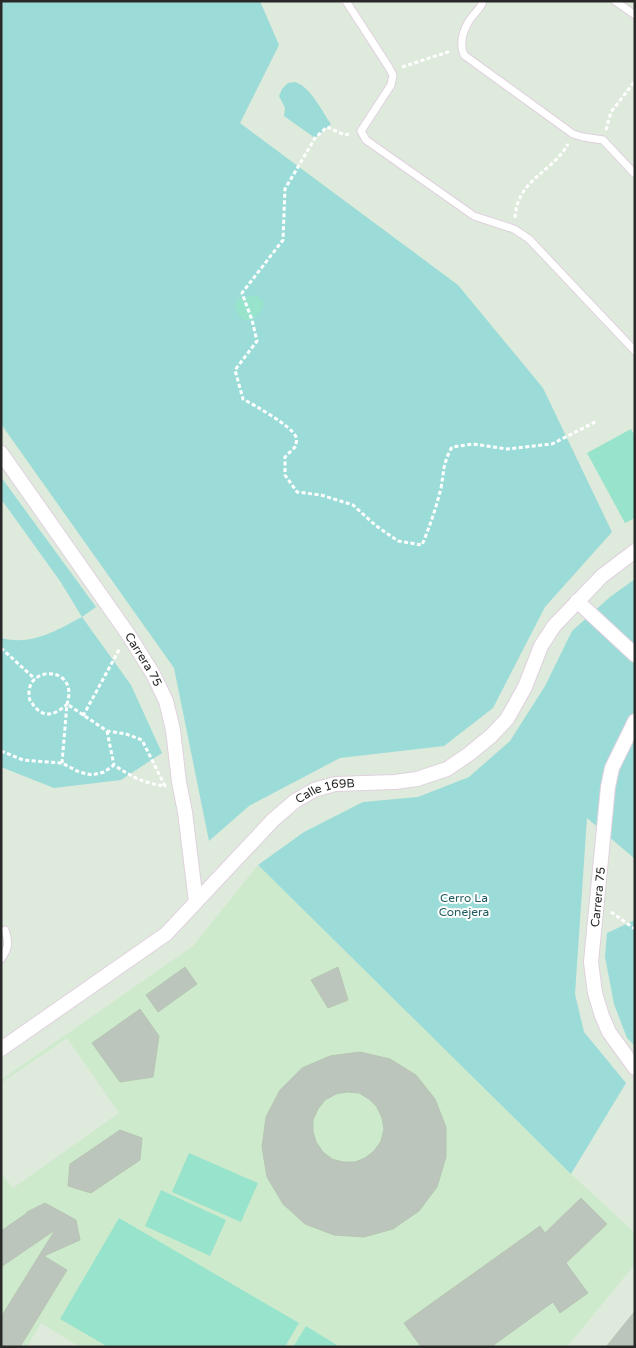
<svg xmlns="http://www.w3.org/2000/svg" width="636" height="1348" viewBox="0 0 636 1348" font-family="'Varela Round',sans-serif">
<style>
.education{fill:#ceeacc}
.green{fill:#9cdcd8}
.pitch{fill:#98e3cc}
.building{fill:#bcc5bb;stroke:#b7c5b5;fill-rule:evenodd}
.lines{fill:none;stroke-linecap:round;stroke-linejoin:round}
.lane-casing{stroke:#e0d1df;stroke-width:9}
.street-casing{stroke:#e0d1df;stroke-width:16}
.path{stroke:#fff;stroke-width:3;stroke-dasharray:4 2.5;stroke-linecap:butt}
.lane{stroke:#fff;stroke-width:7}
.street{stroke:#fff;stroke-width:14}
.labels{text-anchor:middle;stroke-width:4;stroke-linejoin:round;paint-order:stroke}
.street-label{font-size:12px;fill:#292929;stroke:#fff}
.park-label{font-size:12px;fill:#1f5b5f;stroke:#fff}
</style>
<rect width="100%" height="100%" fill="#deeadb"/>
<!-- education -->
<path class="education" d="M 258,865 L 571,1174 L 635,1233 L 635,1264 L 567,1347 L 340,1347 L 306,1326 L 293,1347 L 285,1347 L 299,1323 L 60,1319 L 108,1347 L 80,1347 L 41,1323 L 27,1347 L 1,1347 L 1,1173 L 13,1188 L 119,1113 L 67,1038 L 1,1083 L 1,1080 L 193,946 Z"/>
<!-- green -->
<path class="green" d="M 1,1 L 260,1 L 279,45 L 240,123 L 458,285 L 543,388 L 612,532 L 545,607 L 493,708 L 444,746 L 340,758 L 249,806 L 209,841 L 174,668 L 1,424 Z
M 295,82 C 311,87 321,110 331,124 L 315,138 L 284,116 L 285,108 L 279,96 L 282,89 L 288,83 Z
M 1,477 L 96,607 L 82,617 L 131,685 L 162,753 L 121,780 L 54,788 L 1,767 L 1,638 C 32,646 55,631 82,617 L 60,581 L 1,499 Z
M 635,579 L 635,859 L 587,818 L 575,994 L 584,1032 L 626,1083 L 571,1174 L 258,865 L 304,832 L 363,802 L 418,797 L 469,777 L 510,741 L 545,686 L 572,631 L 610,597 Z
M 635,920 L 635,1046 L 627,1038 L 614,1004 L 605,957 L 607,933 Z"/>
<!-- pitch -->
<path class="pitch" d="M 255,295 L 260,298 L 264,304 L 262,310 L 252,320 L 243,320 L 238,314 L 235,306 L 238,299 Z
M 631,429 L 635,436 L 635,518 L 625,523 L 587,453 Z
M 189,1153 L 258,1183 L 241,1222 L 172,1192 Z
M 161,1190 L 226,1220 L 210,1256 L 145,1226 Z
M 119,1218 L 299,1323 L 285,1347 L 108,1347 L 60,1319 Z
M 306,1326 L 340,1347 L 293,1347 Z"/>
<!-- building -->
<path class="building" d="M 185,967 L 197,984 L 158,1012 L 146,995 Z
M 338,967 L 348,1000 L 328,1008 L 311,980 Z
M 140,1009 L 159,1036 L 153,1077 L 120,1082 L 92,1043 Z
M 360,1052 L 390,1059 L 416,1075 L 435,1099 L 446,1127 L 446,1157 L 437,1187 L 419,1211 L 393,1229 L 364,1237 L 334,1235 L 305,1224 L 283,1204 L 267,1177 L 262,1147 L 266,1117 L 280,1090 L 302,1068 L 330,1056 ZM 347,1092 L 359,1093 L 369,1099 L 377,1107 L 382,1118 L 384,1129 L 381,1141 L 374,1151 L 365,1158 L 355,1162 L 343,1162 L 332,1159 L 323,1152 L 316,1142 L 313,1131 L 313,1120 L 318,1109 L 325,1100 L 336,1094 Z
M 120,1130 L 142,1138 L 140,1160 L 91,1193 L 68,1186 L 70,1164 Z
M 581,1198 L 607,1224 L 566,1263 L 588,1293 L 560,1313 L 553,1302 L 491,1347 L 421,1347 L 404,1323 L 540,1226 L 545,1233 Z
M 45,1203 L 76,1220 L 80,1240 L 44,1256 L 67,1270 L 20,1347 L 1,1347 L 1,1317 L 55,1230 L 1,1267 L 1,1231 L 27,1213 L 27,1212 Z
M 635,1311 L 635,1347 L 606,1347 Z"/>
<g class="lines">
<defs>
<path id="lane" d="M 346,1 L 388,66 L 393,75 L 391,85 L 361,131 L 366,140 L 474,216 L 514,229 L 529,239 L 635,351
M 483,1 C 481,9 473,14 469,21 C 463,31 459,43 464,55 L 573,134 L 583,137 L 603,140 L 635,174
M 615,1 L 635,15
M 1,959 C 9,948 9,942 5,930"/>
<g id="street">
<path id="s1" d="M 1,453 L 128,634 L 153,674 L 166,701 L 173,730 L 179,782 L 185,812 L 196,902"/>
<path d="M 577,601 L 635,655"/>
<path d="M 635,721 L 612,768 L 608,787 L 591,962 L 595,993 L 602,1016 L 609,1032 L 635,1068"/>
<path id="s2" d="M 1,1049 L 166,934 L 273,820 L 295,801 L 314,790 L 335,784 L 395,782 L 417,779 L 447,769 L 469,754 L 491,736 L 507,719 L 525,687 L 541,646 L 554,626 L 602,576 L 635,551"/>
</g>
</defs>
<!-- lane casing -->
<use href="#lane" class="lane-casing"/>
<!-- street casing -->
<use href="#street" class="street-casing"/>
<!-- path -->
<path class="path" d="M 402,67 L 451,51
M 606,130 L 611,112 L 635,81
M 349,134 L 345,135 L 327,127 L 315,138 L 285,189 L 283,240 L 242,293 L 252,320 L 257,341 L 235,370 L 243,399 C 254,405 292,426 296,437 C 297,440 296,443 296,446 L 285,457 L 285,475 L 297,492 L 321,495 L 353,505 L 375,525 L 398,541 L 422,545 C 430,526 436,508 441,488 C 444,471 443,463 452,447 L 473,444 L 507,449 L 552,444 L 597,421
M 515,218 C 517,179 552,173 568,144
M 1,648 L 35,679
M 83,716 L 120,648
M 107,731 L 114,765
M 1,751 L 23,760 L 62,763 L 79,772 L 92,775 L 104,772 L 114,765 C 132,777 143,783 165,786 L 142,740 L 126,734 L 107,731 L 67,704
M 62,763 L 67,704 C 79,667 30,665 29,692 C 29,697 29,700 32,703 C 42,719 55,716 67,704
M 611,912 L 635,929"/>
<!-- lane -->
<use href="#lane" class="lane"/>
<!-- street -->
<use href="#street" class="street"/>
</g>
<g class="labels">
<!-- street labels -->
<g class="street-label">
<text dy="4" stroke="none"><textPath href="#s1" startOffset="251">Carrera 75</textPath></text>
<text dy="4" stroke="none"><textPath href="#s2" startOffset="419">Calle 169B</textPath></text>
<text transform="translate(598 897) rotate(-84)" y="4">Carrera 75</text>
</g>
<!-- park labels -->
<g class="park-label">
<text x="464" y="902">Cerro La<tspan x="464" dy="14">Conejera</tspan></text>
</g>
</g>
<!-- border -->
<rect width="636" height="1348" fill="none" stroke="#292929" stroke-width="5"/>
</svg>
